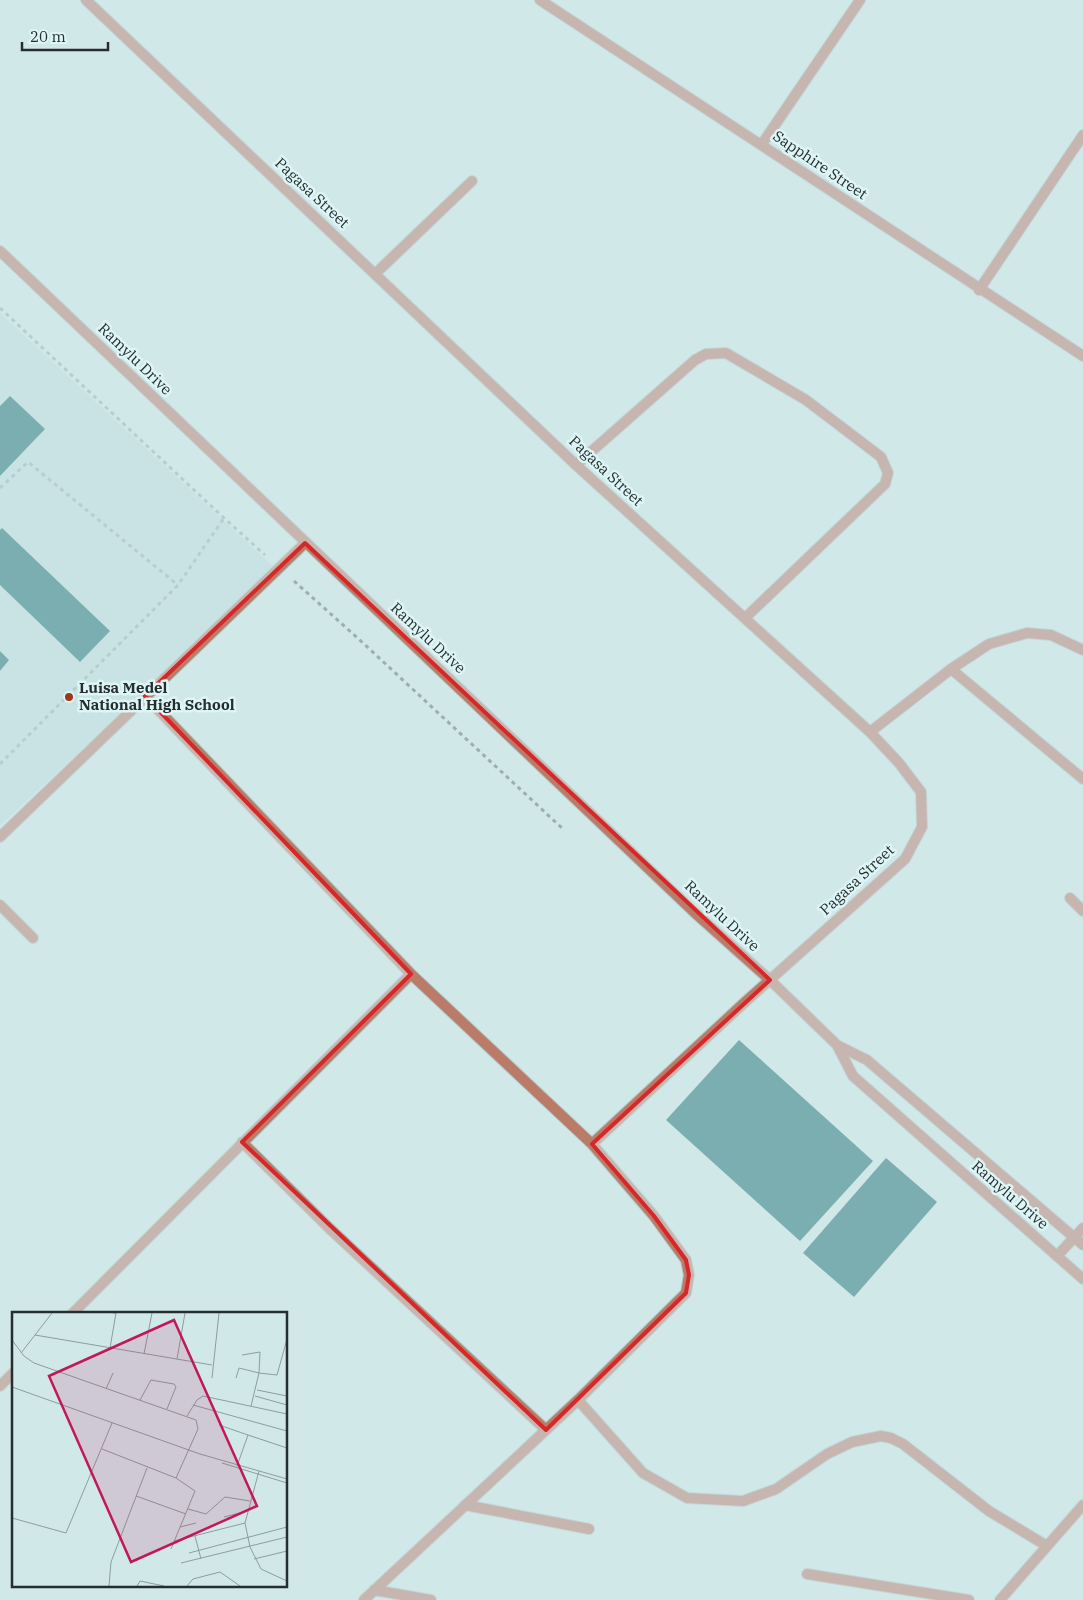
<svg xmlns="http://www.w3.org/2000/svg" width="1083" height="1600" viewBox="0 0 1083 1600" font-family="'IBM Plex Serif',serif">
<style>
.built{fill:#bedee0}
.building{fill:#13696e}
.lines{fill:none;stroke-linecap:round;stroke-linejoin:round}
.service-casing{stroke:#afc3c4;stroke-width:12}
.minor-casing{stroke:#afc3c4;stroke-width:12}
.tertiary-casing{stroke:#afc3c4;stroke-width:12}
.path{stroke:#9caeaf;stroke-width:3;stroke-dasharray:4 4;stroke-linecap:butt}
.service{stroke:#ba7b68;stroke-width:10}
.minor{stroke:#ba7b68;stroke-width:10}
.tertiary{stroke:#ba7b68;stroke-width:10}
.marked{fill:none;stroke:#d62828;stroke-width:4;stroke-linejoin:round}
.poi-dot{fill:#9e3717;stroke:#def5f6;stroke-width:2}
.labels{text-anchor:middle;stroke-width:5;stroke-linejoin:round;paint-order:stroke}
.street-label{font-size:15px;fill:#252d2e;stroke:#def5f6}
.poi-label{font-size:15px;font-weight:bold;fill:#252d2e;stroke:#def5f6;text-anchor:start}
.inset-road{fill:none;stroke:#8c9d9e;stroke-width:1}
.view{fill:#c2185b;fill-opacity:0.15;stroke:#c2185b;stroke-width:2.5}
.inset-edge{fill:none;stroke:#252d2e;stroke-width:2.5}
</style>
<rect width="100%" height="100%" fill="#d1e8e9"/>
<!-- built -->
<path class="built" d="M 0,313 L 275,568 L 0,826 Z"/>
<!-- building -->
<path class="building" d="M 10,396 L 45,429 L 0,476 L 0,406 Z
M 2,528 L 110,631 L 80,662 L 0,585 L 0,530 Z
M 0,651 L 9,660 L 0,671 Z
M 739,1040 L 873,1161 L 800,1241 L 666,1120 Z
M 886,1158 L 937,1202 L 854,1297 L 803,1253 Z"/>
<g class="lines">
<defs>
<path id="service" d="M 0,905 L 33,938"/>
<path id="minor" d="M 86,0 L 576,465 L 870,732 L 899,763 L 921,792 L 922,827 L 905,859 L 744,1003 L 592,1144 L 654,1216 L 686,1260 L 689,1275 L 686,1293 L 578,1400 L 364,1600
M 540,0 L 1083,356
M 762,144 L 860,0
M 375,274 L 472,181
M 979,290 L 1083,135
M 576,465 L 695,360 L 706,354 L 726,353 L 806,400 L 881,457 L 888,473 L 885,484 L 745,618
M 951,669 L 1083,779
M 145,696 L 411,974 L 592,1144
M 870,732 L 951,669 L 989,644 L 1027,633 L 1051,635 L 1083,650
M 0,837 L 305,543
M 1070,898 L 1083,911
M 242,1142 L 330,1229 L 546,1430
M 1057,1256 L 1083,1228
M 72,1314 L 411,974
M 0,1386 L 14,1372
M 578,1400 L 643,1473 L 687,1498 L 743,1501 L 776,1489 L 827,1454 L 852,1442 L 881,1436 L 891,1438 L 903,1444 L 989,1511 L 1047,1546
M 465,1505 L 589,1529
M 807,1574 L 969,1600
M 374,1590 L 431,1600
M 1000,1600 L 1083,1505"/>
<path id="tertiary" d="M 0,251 L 694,912 L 770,980 L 837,1045 L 867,1060 L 1083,1245
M 837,1045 L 853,1076 L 1083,1279"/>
</defs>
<!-- service casing -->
<use href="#service" class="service-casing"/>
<!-- minor casing -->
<use href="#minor" class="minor-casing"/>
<!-- tertiary casing -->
<use href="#tertiary" class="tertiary-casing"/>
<!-- path -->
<path class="path" d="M 0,308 L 224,518 L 265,555
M 0,488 L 28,462 L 178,585
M 294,581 L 362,642 L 563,829
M 0,764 L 178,585 L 224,518"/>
<!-- service -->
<use href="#service" class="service"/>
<!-- minor -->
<use href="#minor" class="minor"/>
<!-- tertiary -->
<use href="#tertiary" class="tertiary"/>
</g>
<!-- marked area -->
<path d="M0 0H1083V1600H0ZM 305,543 L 770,980 L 592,1144 L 654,1216 L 686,1260 L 689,1275 L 686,1293 L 546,1430 L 242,1142 L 411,974 L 145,696 Z" fill="#d1e8e9" fill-opacity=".55" fill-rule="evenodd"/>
<path class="marked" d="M 305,543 L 770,980 L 592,1144 L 654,1216 L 686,1260 L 689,1275 L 686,1293 L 546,1430 L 242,1142 L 411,974 L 145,696 Z"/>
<!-- markers -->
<circle class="poi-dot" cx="69" cy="697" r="5"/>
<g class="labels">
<!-- street labels -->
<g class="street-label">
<text transform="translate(820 165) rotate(34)" y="5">Sapphire Street</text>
<text transform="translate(312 193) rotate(43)" y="5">Pagasa Street</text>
<text transform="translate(135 359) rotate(44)" y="5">Ramylu Drive</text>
<text transform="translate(606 471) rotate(43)" y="5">Pagasa Street</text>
<text transform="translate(428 638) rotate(43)" y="5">Ramylu Drive</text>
<text transform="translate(857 880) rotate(-43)" y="5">Pagasa Street</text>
<text transform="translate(722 916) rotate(43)" y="5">Ramylu Drive</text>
<text transform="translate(1010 1195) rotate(41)" y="5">Ramylu Drive</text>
</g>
<!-- poi labels -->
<g class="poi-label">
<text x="79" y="693">Luisa Medel<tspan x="79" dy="17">National High School</tspan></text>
</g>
</g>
<!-- overview -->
<g transform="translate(12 1312)">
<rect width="275" height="275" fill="#d1e8e9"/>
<path class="inset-road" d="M 23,23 L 40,1M 0,28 L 12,44 L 22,51 L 184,108 L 186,117 L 164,166 L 183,179 L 159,237M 98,36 L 104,1 L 101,1M 9,41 L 23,23 L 200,53M 132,42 L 140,1M 165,47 L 173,1M 200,66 L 207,1M 224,66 L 227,56 L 247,61 L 248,40 L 230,43M 0,75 L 188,142 L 275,167M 94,77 L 101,61M 245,78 L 275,84M 243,84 L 275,93M 128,88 L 139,68 L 162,72 L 164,75 L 155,97M 181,93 L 275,119M 239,94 L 247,61 L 265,63 L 275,27M 175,104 L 185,88 L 191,84 L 275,102M 207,113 L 236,123M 90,137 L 164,166M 210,151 L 275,171M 225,154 L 236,123 L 275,136M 247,159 L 233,211 L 238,235 L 249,257 L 275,269M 124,184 L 174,202M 176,197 L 194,202 L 213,185 L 238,189M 212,205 L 235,199M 0,206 L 54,221 L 100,111M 168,215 L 184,211M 183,224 L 189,247M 162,229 L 233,211M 177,241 L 275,215M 242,247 L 275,239M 169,251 L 275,225M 97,274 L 99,250 L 135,156M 125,274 L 128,269 L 152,274M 175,274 L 181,267 L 208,260 L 228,274"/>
<path class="view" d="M 162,8 L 245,194 L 119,250 L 37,64 Z"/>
<rect width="275" height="275" class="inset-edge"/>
</g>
<!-- scale -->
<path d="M22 42v8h86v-8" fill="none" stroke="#252d2e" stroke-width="2.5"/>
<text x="30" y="42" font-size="15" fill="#252d2e" stroke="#def5f6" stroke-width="4" paint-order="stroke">20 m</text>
</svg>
